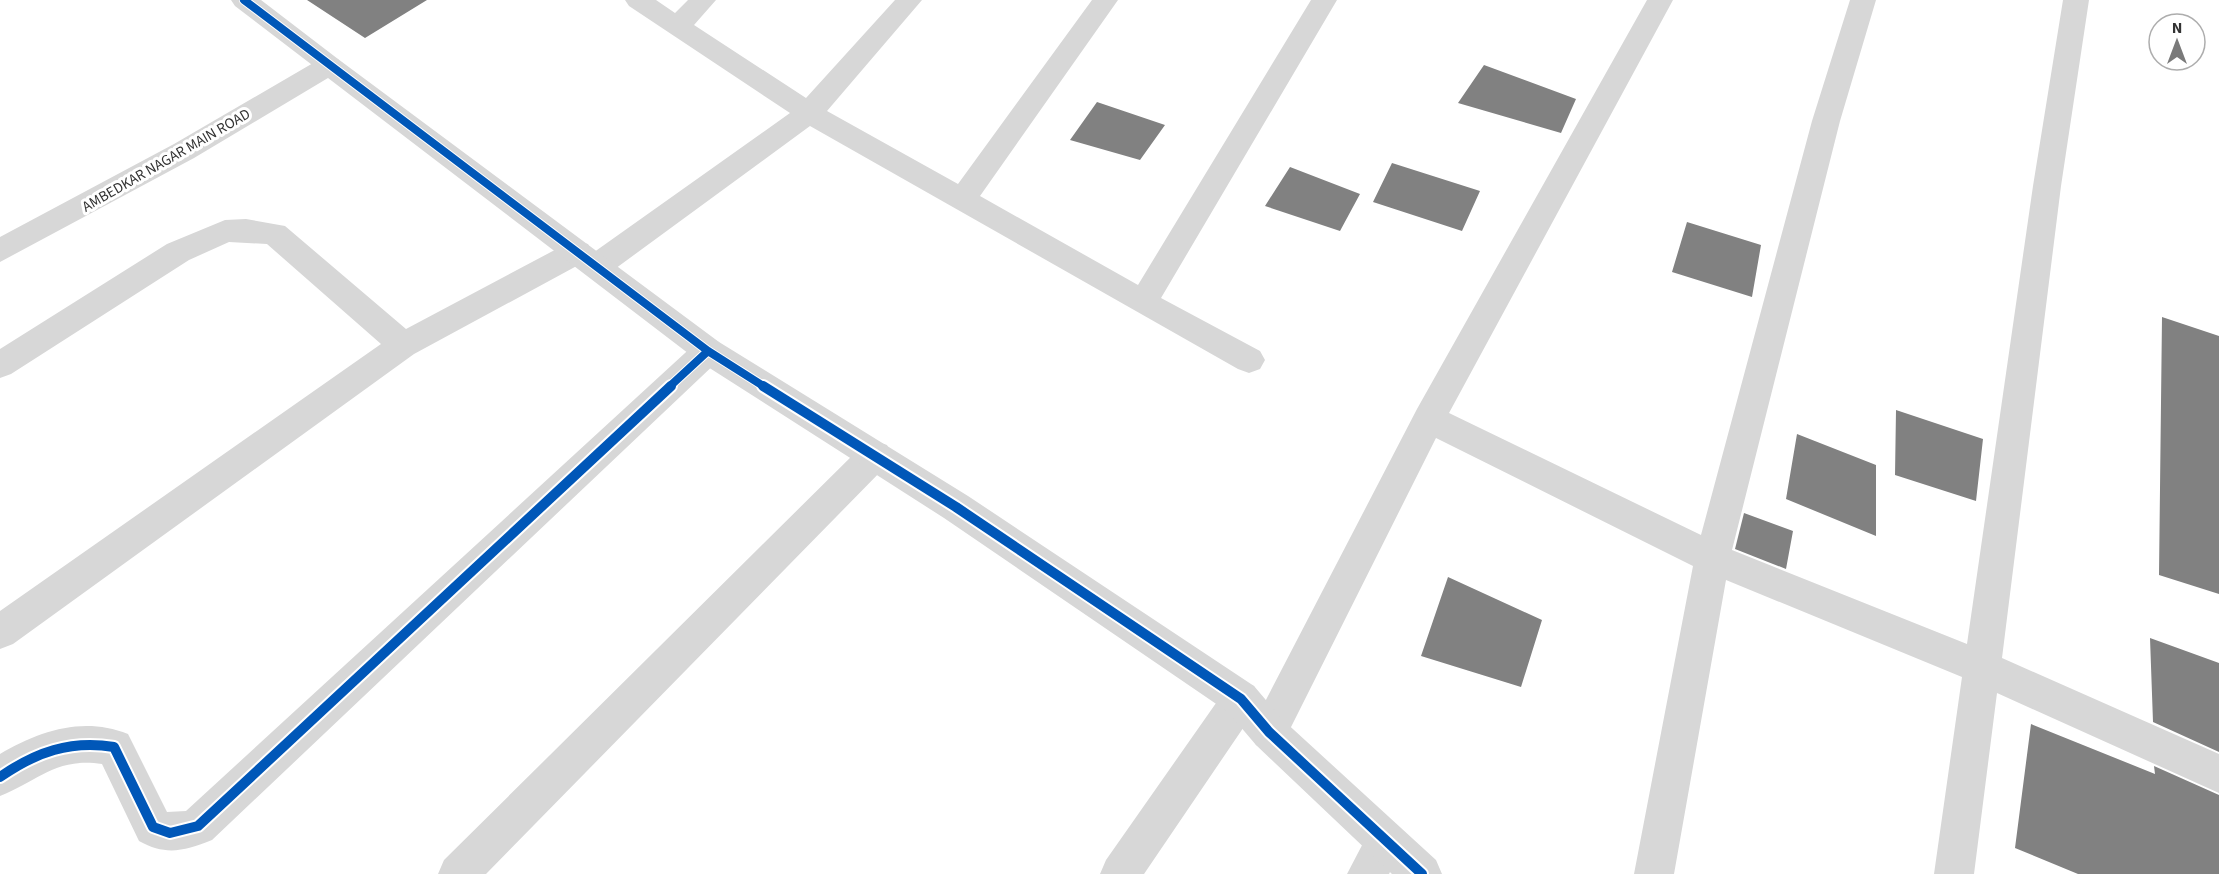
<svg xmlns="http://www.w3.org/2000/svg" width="2219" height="874" viewBox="0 0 2219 874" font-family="'Source Sans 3',sans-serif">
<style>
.building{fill:#818181}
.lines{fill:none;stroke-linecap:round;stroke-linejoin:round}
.minor{fill:#d7d7d7;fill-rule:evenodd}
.tertiary{fill:#d7d7d7;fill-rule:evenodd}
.cycleway-far1-casing{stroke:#fff;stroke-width:10}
.cycleway-casing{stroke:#fff;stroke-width:14}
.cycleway-far1{stroke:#0057b8;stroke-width:8}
.cycleway{stroke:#0057b8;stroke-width:10}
.labels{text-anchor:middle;stroke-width:6;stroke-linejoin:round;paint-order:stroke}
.street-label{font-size:15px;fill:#333;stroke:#fff}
</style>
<rect width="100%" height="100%" fill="#fff"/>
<!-- building -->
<path class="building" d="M 307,0 L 427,0 L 365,38 Z
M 1484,65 L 1576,99 L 1561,133 L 1458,103 Z
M 1097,102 L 1165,125 L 1140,160 L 1070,140 Z
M 1392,163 L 1480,191 L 1462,231 L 1373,202 Z
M 1290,167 L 1360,194 L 1340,231 L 1265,206 Z
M 1687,222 L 1761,245 L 1752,297 L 1672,272 Z
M 2162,317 L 2219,336 L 2219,594 L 2159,575 Z
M 1896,410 L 1983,439 L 1976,501 L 1895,475 Z
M 1797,434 L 1876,465 L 1876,536 L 1786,499 Z
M 1744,513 L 1793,531 L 1786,569 L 1735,549 Z
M 1448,577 L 1542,620 L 1521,687 L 1421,656 Z
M 2150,638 L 2219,663 L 2219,752 L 2153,722 Z
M 2031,724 L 2155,774 L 2154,766 L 2219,795 L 2219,874 L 2078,874 L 2015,848 Z"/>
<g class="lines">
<!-- minor -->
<path class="minor" d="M 231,0 L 261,0 L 338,59 L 342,65 L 338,71 L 329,74 L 320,71 L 235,6 Z
M 625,0 L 656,0 L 675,13 L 688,0 L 716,0 L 694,25 L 806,98 L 895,0 L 922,0 L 827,111 L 958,184 L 1092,0 L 1118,0 L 980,196 L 1138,285 L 1311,0 L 1337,0 L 1161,298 L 1260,351 L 1265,360 L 1260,369 L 1249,373 L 1238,369 L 810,126 L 608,274 L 597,277 L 586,274 L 582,266 L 584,262 L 414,354 L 13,644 L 0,649 L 0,611 L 381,344 L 267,244 L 229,242 L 189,260 L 11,374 L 0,378 L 0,349 L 167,244 L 225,220 L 246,219 L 285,226 L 406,329 L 566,244 L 577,241 L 588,244 L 592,252 L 590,255 L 790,113 L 629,6 Z
M 1647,0 L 1673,0 L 1449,413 L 1701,535 L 1812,121 L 1850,0 L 1876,0 L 1840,121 L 1732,550 L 1967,644 L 2033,186 L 2063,0 L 2089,0 L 2061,186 L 2002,658 L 2219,754 L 2219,793 L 1997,693 L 1974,874 L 1934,874 L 1962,677 L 1726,580 L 1674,874 L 1634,874 L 1693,566 L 1436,438 L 1282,745 L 1269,750 L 1256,745 L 1250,732 L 1256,719 L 1417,409 Z
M 708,338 L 719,342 L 724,351 L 719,360 L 212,840 C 184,851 166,856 139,841 L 102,764 C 56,757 38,781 0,796 L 0,754 C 39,731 83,716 128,734 L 167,812 L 186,811 L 697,342 Z
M 875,441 L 887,445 L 892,455 L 887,465 L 486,874 L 438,874 L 444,860 L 863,445 Z
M 1241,681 L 1254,686 L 1260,699 L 1254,712 L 1144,874 L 1100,874 L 1106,860 L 1228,686 Z
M 1385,822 L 1399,828 L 1405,842 L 1389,874 L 1347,874 L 1371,828 Z"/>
<!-- tertiary -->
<path class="tertiary" d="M 329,56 L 338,59 L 719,342 L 968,496 L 1254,686 L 1282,719 L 1436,860 L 1442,874 L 1392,874 L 1256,745 L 1228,712 L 944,518 L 697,360 L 328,78 L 194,158 L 0,262 L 0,237 L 174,144 L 320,59 Z"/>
<defs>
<path id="cycleway-far1" d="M 244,0 L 708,351 L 765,387
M 669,387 L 708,351"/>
<path id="cycleway" d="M 763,386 L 956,507 L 1241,699 L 1269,732 L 1422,874
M 0,777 C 36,752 70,740 114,747 L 153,827 L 170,833 L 198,826 L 671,386"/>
</defs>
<!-- cycleway-far1 casing -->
<use href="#cycleway-far1" class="cycleway-far1-casing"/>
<!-- cycleway casing -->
<use href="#cycleway" class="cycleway-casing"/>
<!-- cycleway-far1 -->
<use href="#cycleway-far1" class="cycleway-far1"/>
<!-- cycleway -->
<use href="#cycleway" class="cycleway"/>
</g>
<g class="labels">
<!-- street labels -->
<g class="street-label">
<text transform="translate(166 160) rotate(-30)" y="5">AMBEDKAR NAGAR MAIN ROAD</text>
</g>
</g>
<!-- north arrow -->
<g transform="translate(2177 42)"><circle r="28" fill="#ffffff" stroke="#adadad" stroke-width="1.5"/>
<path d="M0-4.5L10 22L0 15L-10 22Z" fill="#7a7a7a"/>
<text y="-9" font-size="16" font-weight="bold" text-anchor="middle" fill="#333333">N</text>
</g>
</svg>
